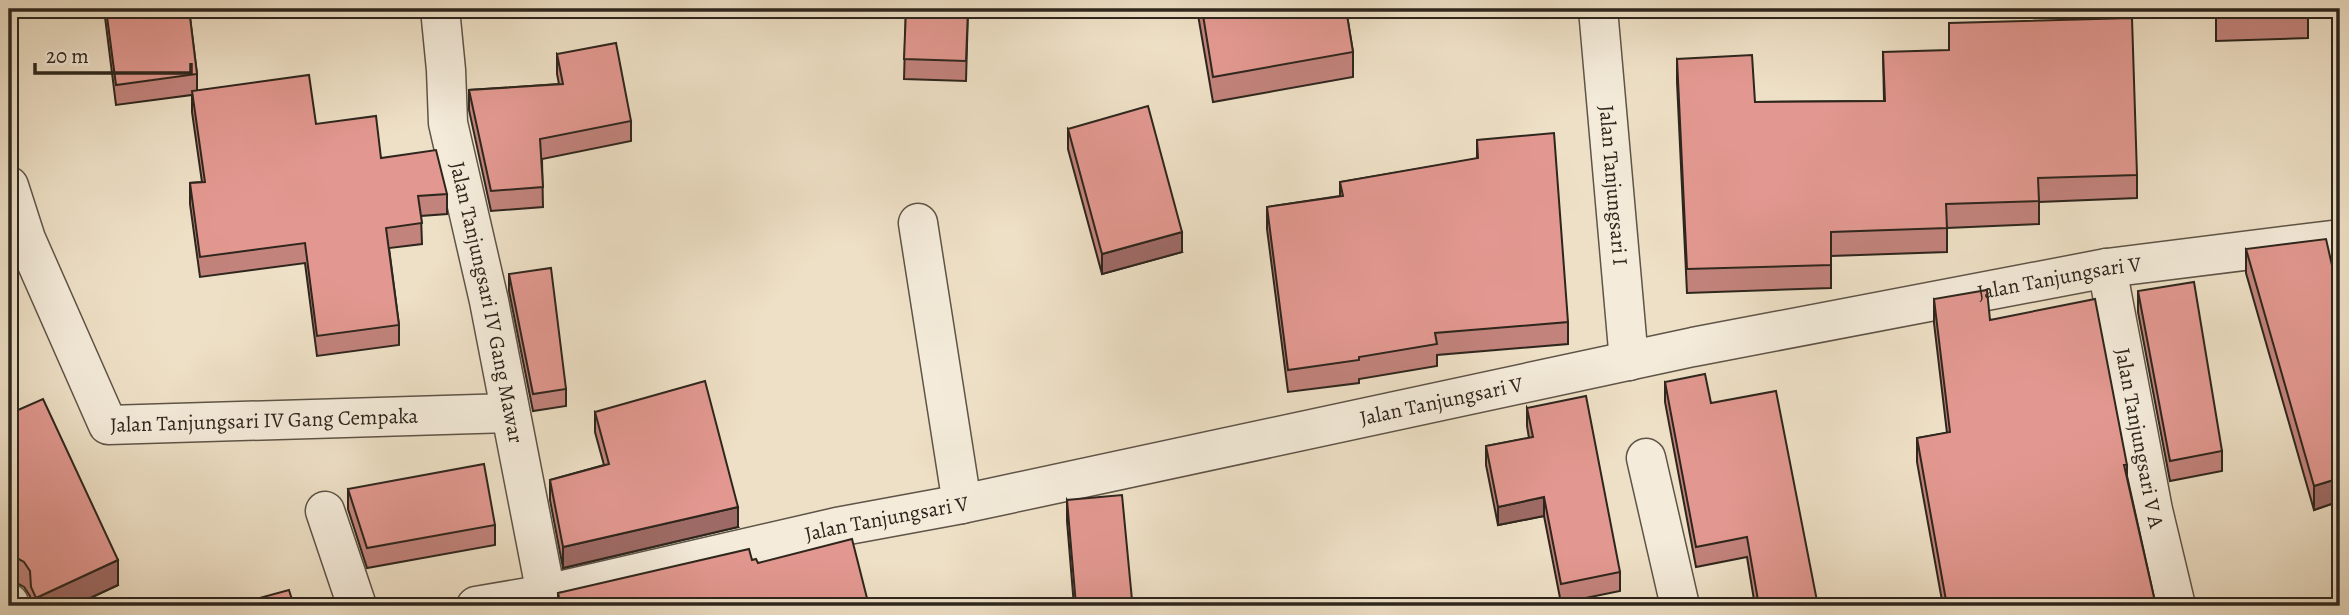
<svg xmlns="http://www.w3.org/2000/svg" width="2349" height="615" viewBox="0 0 2349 615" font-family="Alegreya,serif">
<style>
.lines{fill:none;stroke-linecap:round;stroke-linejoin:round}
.minor-casing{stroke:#5e5447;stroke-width:41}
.minor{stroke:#f4ebda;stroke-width:38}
.wall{fill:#c2837c;stroke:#2e261d;stroke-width:2}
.shaded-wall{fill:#9e6a65;stroke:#2e261d;stroke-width:2}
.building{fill:#e29890;stroke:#2e261d;stroke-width:2}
.labels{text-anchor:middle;stroke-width:5;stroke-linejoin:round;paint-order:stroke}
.street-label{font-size:21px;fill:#2e261d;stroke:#f4ebda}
</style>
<rect width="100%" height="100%" fill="#eee0c6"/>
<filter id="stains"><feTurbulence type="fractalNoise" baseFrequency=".00286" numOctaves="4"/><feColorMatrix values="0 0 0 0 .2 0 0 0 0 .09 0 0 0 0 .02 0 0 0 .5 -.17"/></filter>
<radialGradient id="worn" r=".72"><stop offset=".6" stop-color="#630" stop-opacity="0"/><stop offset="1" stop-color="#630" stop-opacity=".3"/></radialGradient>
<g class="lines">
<defs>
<g id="minor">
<path id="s1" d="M 440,9 L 446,70 L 448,123 L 489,301 L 546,594"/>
<path id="s2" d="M 1598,9 L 1629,361"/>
<path id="s3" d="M 9,186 L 26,239 L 108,425 L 510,413"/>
<path d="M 918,223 L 962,504"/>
<path id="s4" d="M 2107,268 L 2153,510 L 2176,606"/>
<path d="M 1646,458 L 1680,606"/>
<path d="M 325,511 L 357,606"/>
<path d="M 9,603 L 10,606"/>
<path id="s5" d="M 476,606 L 546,594 L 837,527 L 962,504 L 1693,347 L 2107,268 L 2340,239"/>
</g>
</defs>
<!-- minor casing -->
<use href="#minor" class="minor-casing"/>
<!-- minor -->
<use href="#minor" class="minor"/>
</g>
<!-- wall -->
<path class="wall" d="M 104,9 L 189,9 L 197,74 L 197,91 L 316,124 L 381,158 L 447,194 L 447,214 L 421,216 L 422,244 L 389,248 L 399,325 L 399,345 L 317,356 L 305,263 L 200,277 L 190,204 L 190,183 L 202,182 L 192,112 L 192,95 L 116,105 Z
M 906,9 L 968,9 L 966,81 L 904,79 Z
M 1197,9 L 1346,9 L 1353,52 L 1353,77 L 1213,102 Z
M 2216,9 L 2308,9 L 2308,38 L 2216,41 Z
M 1883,52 L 2137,175 L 2137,198 L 2039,202 L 2039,224 L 1947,228 L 1947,252 L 1831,256 L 1831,288 L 1687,293 L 1677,82 L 1677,59 L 1755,102 L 1884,101 Z
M 557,54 L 631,121 L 631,141 L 542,159 L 543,207 L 491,211 L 469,110 L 469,90 L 559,84 L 557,74 Z
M 1068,129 L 1182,252 L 1102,274 L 1068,149 Z
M 1477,140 L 1568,322 L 1568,344 L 1437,355 L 1437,366 L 1359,379 L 1359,383 L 1288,392 L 1267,229 L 1267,207 L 1340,196 L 1340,182 L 1477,159 Z
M 2246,249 L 2340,300 L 2340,501 L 2314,510 L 2246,273 Z
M 509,274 L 566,389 L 566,406 L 533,411 L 509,291 Z
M 2138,291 L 2222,451 L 2222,471 L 2170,481 L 2138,312 Z
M 1934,299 L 1990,320 L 2127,465 L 2127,476 L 2156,606 L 1943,606 L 1917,462 L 1917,438 L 1947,433 L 1934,323 Z
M 1665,382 L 1711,403 L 1818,606 L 1755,606 L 1747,557 L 1696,567 L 1665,402 Z
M 1527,408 L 1620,572 L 1620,591 L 1561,603 L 1544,516 L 1498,525 L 1486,465 L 1486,446 L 1529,438 L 1527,426 Z
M 595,412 L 738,527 L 563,568 L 550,500 L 550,480 L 604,465 L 595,432 Z
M 9,414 L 118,585 L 73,606 L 30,606 L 30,596 L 24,587 L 17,583 L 9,565 Z
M 348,489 L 495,525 L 495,545 L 367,568 L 348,509 Z
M 1067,500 L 1132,600 L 1132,606 L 1074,606 L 1067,521 Z
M 752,560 L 758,563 L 869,606 L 558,606 L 558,593 Z"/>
<!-- shaded-wall -->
<path class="shaded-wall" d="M 1182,232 L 1182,252 L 1102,274 L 1102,254 Z
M 12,331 L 12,351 L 9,352 L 9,332 Z
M 2340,478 L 2340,501 L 2314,510 L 2314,486 Z
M 1544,497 L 1544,516 L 1498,525 L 1498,507 Z
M 738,507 L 738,527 L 563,568 L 563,547 Z
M 118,560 L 118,585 L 73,606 L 36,606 L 36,598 Z"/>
<!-- building -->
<path class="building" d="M 106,9 L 189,9 L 197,74 L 116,85 Z
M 906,9 L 968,9 L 966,61 L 904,59 Z
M 1202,9 L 1346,9 L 1353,52 L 1213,77 Z
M 2216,9 L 2308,9 L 2308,13 L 2216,15 Z
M 2132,18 L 2137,175 L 2038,178 L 2039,201 L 1946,204 L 1947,228 L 1831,232 L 1831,265 L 1687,269 L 1677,59 L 1752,55 L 1755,102 L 1885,101 L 1883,52 L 1949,50 L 1949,23 Z
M 616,43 L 631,121 L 540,139 L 543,187 L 491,191 L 469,90 L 563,84 L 557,54 Z
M 309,75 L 316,124 L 376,116 L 381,158 L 436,150 L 447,194 L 418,196 L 422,223 L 386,228 L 399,325 L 317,336 L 305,243 L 200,257 L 190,183 L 205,182 L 192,91 Z
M 1148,106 L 1182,232 L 1102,254 L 1068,129 Z
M 1554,133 L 1568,322 L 1435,333 L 1437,344 L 1359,357 L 1359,360 L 1288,370 L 1267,207 L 1343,196 L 1340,182 L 1478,158 L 1477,140 Z
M 2326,239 L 2340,300 L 2340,478 L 2314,486 L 2246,249 Z
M 551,268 L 566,389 L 533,394 L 509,274 Z
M 2194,282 L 2222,451 L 2170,461 L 2138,291 Z
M 1987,290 L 1990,320 L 2095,299 L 2127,465 L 2124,465 L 2156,606 L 1947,606 L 1917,438 L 1950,432 L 1934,299 Z
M 9,322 L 12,331 L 9,332 Z
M 1705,374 L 1711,403 L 1776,391 L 1818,606 L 1759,606 L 1747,537 L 1696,547 L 1665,382 Z
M 705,381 L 738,507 L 563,547 L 550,480 L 609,464 L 595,412 Z
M 1586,396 L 1620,572 L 1561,584 L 1544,497 L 1498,507 L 1486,446 L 1533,437 L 1527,408 Z
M 43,399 L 118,560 L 36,598 L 31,587 L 30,571 L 24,562 L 17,558 L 9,540 L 9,414 Z
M 484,464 L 495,525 L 367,548 L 348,489 Z
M 1122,495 L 1132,600 L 1076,605 L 1067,500 Z
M 852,539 L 869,606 L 561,606 L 558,593 L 749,549 L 752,560 L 756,559 L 758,563 Z
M 289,590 L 294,606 L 230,606 Z"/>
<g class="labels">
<!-- street labels -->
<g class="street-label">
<text dy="7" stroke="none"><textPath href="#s2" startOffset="177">Jalan Tanjungsari I</textPath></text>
<text dy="7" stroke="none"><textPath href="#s5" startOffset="1617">Jalan Tanjungsari V</textPath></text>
<text dy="7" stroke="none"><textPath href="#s1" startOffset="298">Jalan Tanjungsari IV Gang Mawar</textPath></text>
<text dy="7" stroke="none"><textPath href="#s5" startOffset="987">Jalan Tanjungsari V</textPath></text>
<text dy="7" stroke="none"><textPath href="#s3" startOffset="415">Jalan Tanjungsari IV Gang Cempaka</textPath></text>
<text dy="7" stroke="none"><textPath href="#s4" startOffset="173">Jalan Tanjungsari V A</textPath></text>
<text dy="7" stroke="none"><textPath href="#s5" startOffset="420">Jalan Tanjungsari V</textPath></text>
</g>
</g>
<!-- margin -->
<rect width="2349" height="615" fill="none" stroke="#eee0c6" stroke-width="35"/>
<rect x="10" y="10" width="2328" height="594" fill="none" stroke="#2e261d" stroke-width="3.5"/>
<rect x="18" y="18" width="2314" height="580" fill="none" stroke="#2e261d" stroke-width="2"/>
<!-- scale -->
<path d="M35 63v10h156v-10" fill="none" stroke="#2e261d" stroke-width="3.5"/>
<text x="46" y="63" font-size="21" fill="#2e261d" stroke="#f4ebda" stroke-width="5" paint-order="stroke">20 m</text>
<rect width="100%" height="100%" filter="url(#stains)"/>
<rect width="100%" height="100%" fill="url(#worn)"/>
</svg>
